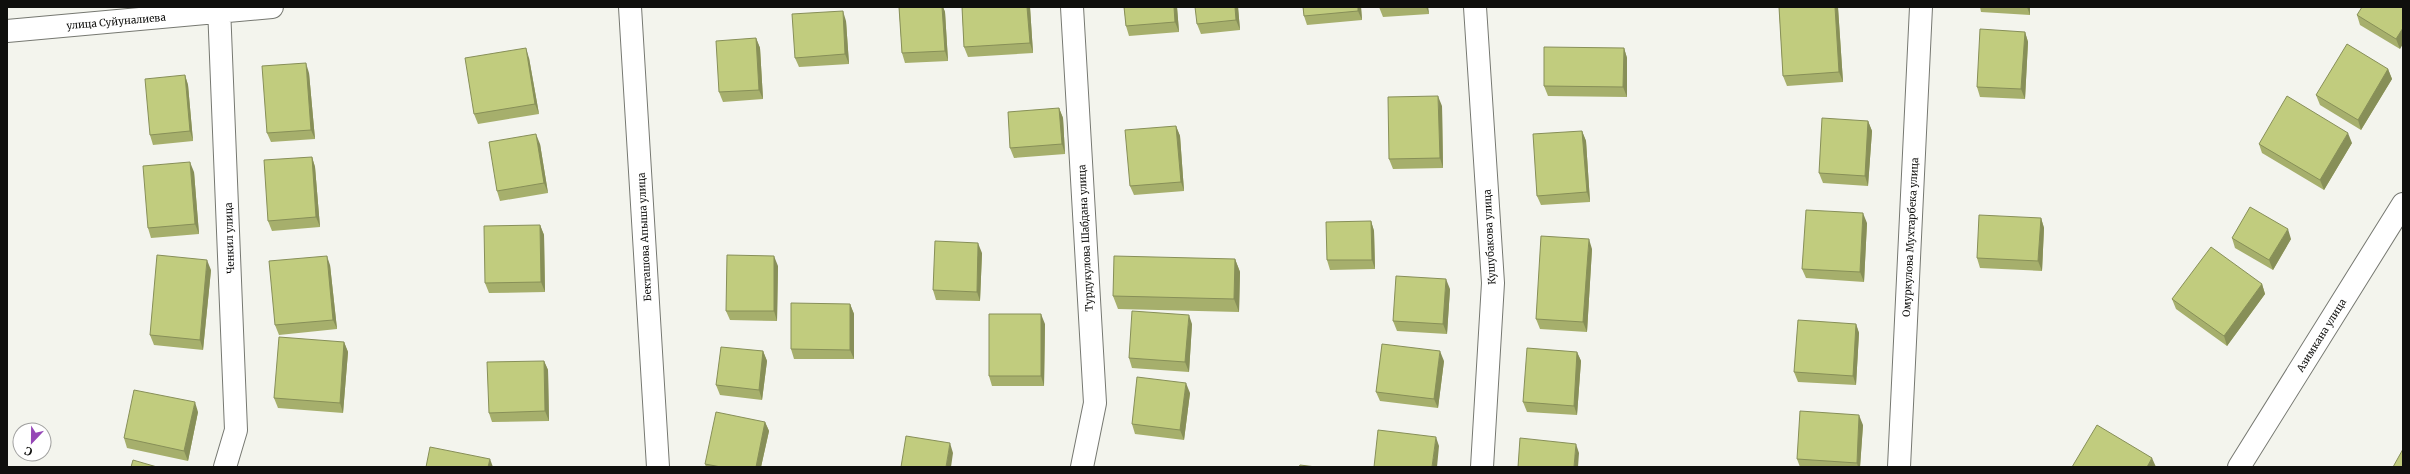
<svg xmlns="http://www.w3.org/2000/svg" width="2410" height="474" viewBox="0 0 2410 474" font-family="Merriweather,serif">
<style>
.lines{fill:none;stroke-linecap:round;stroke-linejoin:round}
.minor-casing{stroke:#767871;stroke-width:24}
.minor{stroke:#fff;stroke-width:22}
.wall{fill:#a6af6c}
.shaded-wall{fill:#878f58}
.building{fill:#c1cc7e;stroke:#878f58}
.labels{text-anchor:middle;stroke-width:4;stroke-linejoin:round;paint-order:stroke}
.street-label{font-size:10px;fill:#0f0f0d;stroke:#fff}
</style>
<rect width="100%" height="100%" fill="#f3f4ed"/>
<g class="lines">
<defs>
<path id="minor" d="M 219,7 L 236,430 L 225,467
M 630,7 L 658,467
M 1072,7 L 1095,403 L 1082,467
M 1475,7 L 1493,283 L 1482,467
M 7,31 L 272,7
M 1899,467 L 1921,7
M 2239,467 L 2403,204"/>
</defs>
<!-- minor casing -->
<use href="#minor" class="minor-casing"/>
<!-- minor -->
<use href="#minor" class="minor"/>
</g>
<!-- wall -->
<path class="wall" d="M 899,7 L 943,7 L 945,12 L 948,61 L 905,63 L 902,53 Z
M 962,7 L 1030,7 L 1033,53 L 968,57 L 964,47 Z
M 1124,7 L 1177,7 L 1179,32 L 1129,36 L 1126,26 Z
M 1238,7 L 1240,30 L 1201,34 L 1197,24 Z
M 1303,7 L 1361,7 L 1362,20 L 1307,25 L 1304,16 Z
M 1379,7 L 1428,7 L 1429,14 L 1383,17 Z
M 1779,7 L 1838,7 L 1843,82 L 1787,86 L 1783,76 Z
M 1980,7 L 2030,7 L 2030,15 L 1981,12 Z
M 2403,7 L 2400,49 L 2360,25 L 2357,15 Z
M 846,21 L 849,64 L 799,67 L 795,58 Z
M 2025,32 L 2028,42 L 2025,99 L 1980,97 L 1977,87 Z
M 756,38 L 760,48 L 763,99 L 723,102 L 719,92 Z
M 1624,48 L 1627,58 L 1627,97 L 1548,96 L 1544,86 Z
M 529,58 L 539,114 L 478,124 L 474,114 Z
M 2388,69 L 2392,79 L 2361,130 L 2320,105 L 2316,95 Z
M 309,73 L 315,139 L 271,142 L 267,133 Z
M 185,75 L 188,85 L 193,141 L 153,145 L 150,135 Z
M 1442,106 L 1443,168 L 1393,169 L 1389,159 Z
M 1059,108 L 1063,118 L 1065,154 L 1014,158 L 1010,148 Z
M 1868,121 L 1872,131 L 1868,186 L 1823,183 L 1819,173 Z
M 1176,126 L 1180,136 L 1184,191 L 1134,195 L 1130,186 Z
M 1582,131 L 1586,141 L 1590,202 L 1541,205 L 1537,196 Z
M 2352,143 L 2324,190 L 2262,153 L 2259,144 Z
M 540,144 L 548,193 L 500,201 L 497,191 Z
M 312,157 L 315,167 L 320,227 L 272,231 L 268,221 Z
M 194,172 L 199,234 L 151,238 L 148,228 Z
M 2041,218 L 2044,228 L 2042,271 L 1980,268 L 1977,258 Z
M 1371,221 L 1374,231 L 1375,269 L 1330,270 L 1327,260 Z
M 1867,223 L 1864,282 L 1806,278 L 1802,269 Z
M 540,225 L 544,235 L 545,292 L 489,293 L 485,283 Z
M 2232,238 L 2291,239 L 2273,270 L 2235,248 Z
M 1592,249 L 1587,332 L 1540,329 L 1536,319 Z
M 982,253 L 980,301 L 936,300 L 933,290 Z
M 1235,259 L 1240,272 L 1239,312 L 1118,309 L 1113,296 Z
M 330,265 L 337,329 L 279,335 L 275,325 Z
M 778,266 L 777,321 L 730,320 L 726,311 Z
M 211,270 L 203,350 L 154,345 L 150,335 Z
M 2262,284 L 2265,294 L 2227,346 L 2176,309 L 2172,299 Z
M 1450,289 L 1447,334 L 1397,331 L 1393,321 Z
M 850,304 L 854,314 L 854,359 L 794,359 L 791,349 Z
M 1045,324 L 1044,386 L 992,386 L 989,376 Z
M 1192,324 L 1189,372 L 1132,368 L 1129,358 Z
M 1856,324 L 1859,333 L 1856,385 L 1798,382 L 1794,372 Z
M 344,342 L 348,352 L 343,413 L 278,408 L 274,398 Z
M 763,351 L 767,361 L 762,400 L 720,395 L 716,385 Z
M 1577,352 L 1581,361 L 1577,415 L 1527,412 L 1523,402 Z
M 544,361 L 548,370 L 549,421 L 492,422 L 489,413 Z
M 1444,361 L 1438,408 L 1380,401 L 1376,392 Z
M 1190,393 L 1184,440 L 1135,434 L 1132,424 Z
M 198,412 L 188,461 L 127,448 L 124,438 Z
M 765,422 L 769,431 L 761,467 L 706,467 L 705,464 Z
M 1863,425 L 1860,467 L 1800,467 L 1797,459 Z"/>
<!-- shaded-wall -->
<path class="shaded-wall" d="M 942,7 L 943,7 L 945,12 L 948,61 L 945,51 Z
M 1027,7 L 1030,7 L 1033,53 L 1030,43 Z
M 1174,7 L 1177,7 L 1179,32 L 1175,22 Z
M 1235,7 L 1238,7 L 1240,30 L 1236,20 Z
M 1358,7 L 1361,7 L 1362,20 L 1358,11 Z
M 1426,7 L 1428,7 L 1429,14 Z
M 1835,7 L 1838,7 L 1838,8 L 1843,82 L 1839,72 Z
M 2027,7 L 2030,7 L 2030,15 Z
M 843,11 L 846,21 L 849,64 L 845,54 Z
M 2403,28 L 2403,44 L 2400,49 L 2396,39 Z
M 2025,32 L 2028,42 L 2025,99 L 2021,89 Z
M 756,38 L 760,48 L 763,99 L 759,90 Z
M 526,48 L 529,58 L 539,114 L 535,104 Z
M 1624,48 L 1627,58 L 1627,97 L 1623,87 Z
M 306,63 L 309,73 L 315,139 L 311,130 Z
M 2388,69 L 2392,79 L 2361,130 L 2358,120 Z
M 185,75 L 188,85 L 193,141 L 190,131 Z
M 1438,96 L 1442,106 L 1443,168 L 1440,158 Z
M 1059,108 L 1063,118 L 1065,154 L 1062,144 Z
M 1868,121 L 1872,131 L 1868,186 L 1865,176 Z
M 1176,126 L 1180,136 L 1184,191 L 1181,182 Z
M 1582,131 L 1586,141 L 1590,202 L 1587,192 Z
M 2348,133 L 2352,143 L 2324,190 L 2320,180 Z
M 536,134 L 540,144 L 548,193 L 544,183 Z
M 312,157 L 315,167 L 320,227 L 316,217 Z
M 190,162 L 194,172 L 199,234 L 195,224 Z
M 1863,213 L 1867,223 L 1864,282 L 1860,272 Z
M 2041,218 L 2044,228 L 2042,271 L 2038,261 Z
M 1371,221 L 1374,231 L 1375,269 L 1372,260 Z
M 540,225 L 544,235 L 545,292 L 541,282 Z
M 2288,229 L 2291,239 L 2273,270 L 2269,260 Z
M 1589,239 L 1592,249 L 1587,332 L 1583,322 Z
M 978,243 L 982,253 L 980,301 L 977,292 Z
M 327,256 L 330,265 L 337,329 L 333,320 Z
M 774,256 L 778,266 L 777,321 L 774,311 Z
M 1235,259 L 1240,272 L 1239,312 L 1234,299 Z
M 207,260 L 211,270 L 203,350 L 200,340 Z
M 1446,279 L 1450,289 L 1447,334 L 1443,324 Z
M 2262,284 L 2265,294 L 2227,346 L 2224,336 Z
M 850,304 L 854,314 L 854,359 L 850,350 Z
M 1041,314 L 1045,324 L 1044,386 L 1041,376 Z
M 1189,315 L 1192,324 L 1189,372 L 1185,362 Z
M 1856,324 L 1859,333 L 1856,385 L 1853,376 Z
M 344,342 L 348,352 L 343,413 L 340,403 Z
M 763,351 L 767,361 L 762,400 L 759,390 Z
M 1440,351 L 1444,361 L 1438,408 L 1434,399 Z
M 1577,352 L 1581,361 L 1577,415 L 1574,406 Z
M 544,361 L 548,370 L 549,421 L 545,411 Z
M 1186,383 L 1190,393 L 1184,440 L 1180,430 Z
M 195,402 L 198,412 L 188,461 L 184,451 Z
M 1859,415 L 1863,425 L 1860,467 L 1858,467 L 1857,463 Z
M 765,422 L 769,431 L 761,467 L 756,467 Z
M 1436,437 L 1439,446 L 1437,467 L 1432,467 Z
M 950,443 L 953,453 L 951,467 L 946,467 Z
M 1576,444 L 1579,453 L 1578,467 L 1574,467 Z
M 2152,458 L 2156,467 L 2147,467 Z
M 490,459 L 493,467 L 488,467 Z"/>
<!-- building -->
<path class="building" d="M 899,7 L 942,7 L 945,51 L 902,53 Z
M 962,7 L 1027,7 L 1030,43 L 964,47 Z
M 1124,7 L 1174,7 L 1175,22 L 1126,26 Z
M 1195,7 L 1235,7 L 1236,20 L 1197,24 Z
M 1303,7 L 1358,7 L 1358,11 L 1304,16 Z
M 1779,7 L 1835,7 L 1839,72 L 1783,76 Z
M 2362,7 L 2403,7 L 2403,28 L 2396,39 L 2357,15 Z
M 843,11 L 845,54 L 795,58 L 792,14 Z
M 1980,29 L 2025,32 L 2021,89 L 1977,87 Z
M 756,38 L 759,90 L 719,92 L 716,41 Z
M 2347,44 L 2388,69 L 2358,120 L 2316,95 Z
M 1544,47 L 1624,48 L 1623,87 L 1544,86 Z
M 526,48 L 535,104 L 474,114 L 465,58 Z
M 306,63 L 311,130 L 267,133 L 262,66 Z
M 185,75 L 190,131 L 150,135 L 145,79 Z
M 1438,96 L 1440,158 L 1389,159 L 1388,97 Z
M 2287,96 L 2348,133 L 2320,180 L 2259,144 Z
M 1059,108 L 1062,144 L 1010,148 L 1008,112 Z
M 1822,118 L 1868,121 L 1865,176 L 1819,173 Z
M 1176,126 L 1181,182 L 1130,186 L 1125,130 Z
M 1582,131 L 1587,192 L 1537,196 L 1533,134 Z
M 536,134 L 544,183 L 497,191 L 489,142 Z
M 312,157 L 316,217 L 268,221 L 264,160 Z
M 190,162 L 195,224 L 148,228 L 143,166 Z
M 2250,207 L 2288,229 L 2269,260 L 2232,238 Z
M 1806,210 L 1863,213 L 1860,272 L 1802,269 Z
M 1979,215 L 2041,218 L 2038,261 L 1977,258 Z
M 1371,221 L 1372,260 L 1327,260 L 1326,222 Z
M 540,225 L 541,282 L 485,283 L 484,226 Z
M 1541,236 L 1589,239 L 1583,322 L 1536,319 Z
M 935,241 L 978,243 L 977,292 L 933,290 Z
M 2211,247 L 2262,284 L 2224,336 L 2172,299 Z
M 157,255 L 207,260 L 200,340 L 150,335 Z
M 727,255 L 774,256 L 774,311 L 726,311 Z
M 327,256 L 333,320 L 275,325 L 269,261 Z
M 1114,256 L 1235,259 L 1234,299 L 1113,296 Z
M 1396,276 L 1446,279 L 1443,324 L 1393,321 Z
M 791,303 L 850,304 L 850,350 L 791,349 Z
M 1132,311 L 1189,315 L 1185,362 L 1129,358 Z
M 989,314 L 1041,314 L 1041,376 L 989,376 Z
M 1798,320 L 1856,324 L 1853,376 L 1794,372 Z
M 279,337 L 344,342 L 340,403 L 274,398 Z
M 1382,344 L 1440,351 L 1434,399 L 1376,392 Z
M 721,347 L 763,351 L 759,390 L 716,385 Z
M 1527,348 L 1577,352 L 1574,406 L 1523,402 Z
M 544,361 L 545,411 L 489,413 L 487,362 Z
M 1137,377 L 1186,383 L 1180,430 L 1132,424 Z
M 134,390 L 195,402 L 184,451 L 124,438 Z
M 1800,411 L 1859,415 L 1857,463 L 1797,459 Z
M 716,412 L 765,422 L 756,467 L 721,467 L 705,464 Z
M 2097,425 L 2152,458 L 2147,467 L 2072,467 Z
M 1378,430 L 1436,437 L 1432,467 L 1374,467 Z
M 906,436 L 950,443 L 946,467 L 901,467 Z
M 1520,438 L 1576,444 L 1574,467 L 1518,467 Z
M 430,447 L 490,459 L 488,467 L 426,467 Z
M 2403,449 L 2403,467 L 2393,467 Z
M 133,460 L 157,467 L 131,467 Z
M 1300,465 L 1316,467 L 1299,467 Z"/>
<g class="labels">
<!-- street labels -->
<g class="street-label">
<text transform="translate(116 21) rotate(-5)" y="4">улица Суйуналиева</text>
<text transform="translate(644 237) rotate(-93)" y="4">Бекташова Апыша улица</text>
<text transform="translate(1489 237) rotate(-93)" y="4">Кушубакова улица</text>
<text transform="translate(1910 237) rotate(-87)" y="4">Омуркулова Мухтарбека улица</text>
<text transform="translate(229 238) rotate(-92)" y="4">Ченкил улица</text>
<text transform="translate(1085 238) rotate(-93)" y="4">Турдукулова Шабдана улица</text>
<text transform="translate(2321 335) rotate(-58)" y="4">Азимкана улица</text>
</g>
</g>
<!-- border -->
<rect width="2410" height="474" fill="none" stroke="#0f0f0d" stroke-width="16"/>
<!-- north arrow -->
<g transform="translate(32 442) rotate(202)"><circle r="19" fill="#ffffff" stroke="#9f9f9e"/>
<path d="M0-3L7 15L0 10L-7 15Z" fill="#9546b6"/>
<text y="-6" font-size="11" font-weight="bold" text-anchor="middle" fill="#0f0f0d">С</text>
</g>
</svg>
